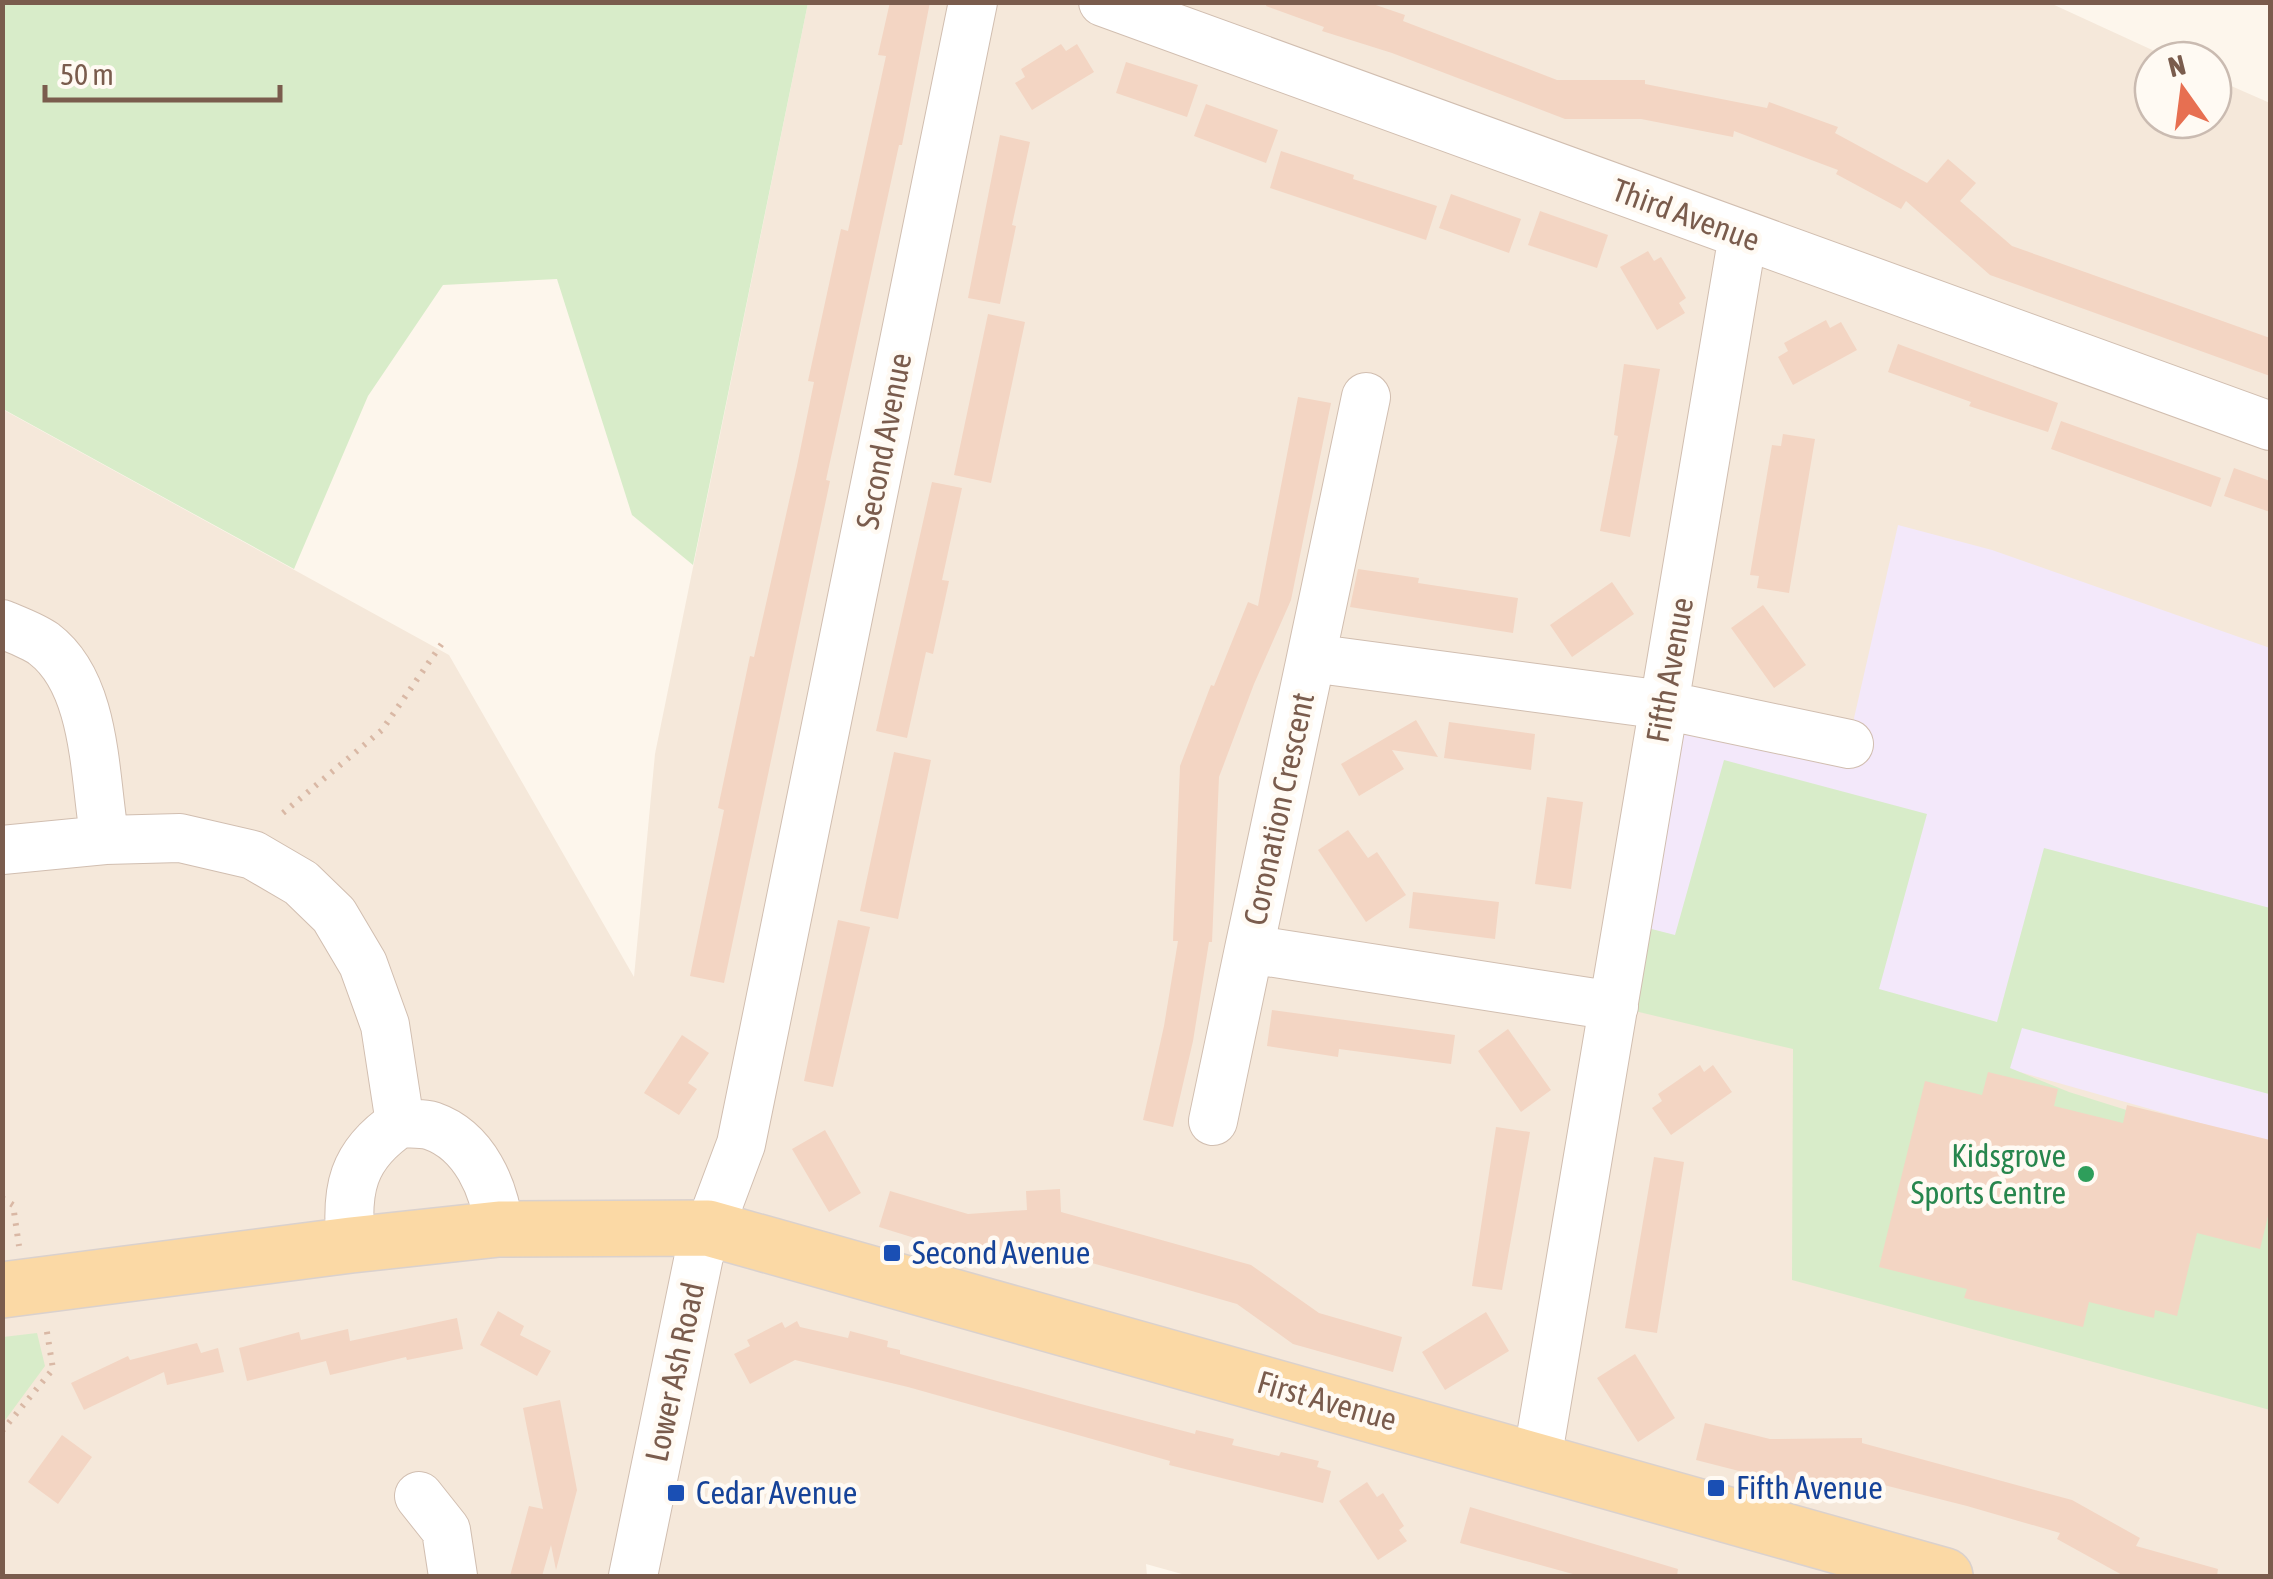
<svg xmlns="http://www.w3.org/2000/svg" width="2273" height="1579" viewBox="0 0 2273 1579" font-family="'Asap Condensed',sans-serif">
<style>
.residential{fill:#f5e8da}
.education{fill:#f3e8fa}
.green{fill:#d8ecc9}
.building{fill:#f3d5c3}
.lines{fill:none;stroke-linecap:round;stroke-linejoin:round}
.minor-casing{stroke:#d1beb0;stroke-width:50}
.major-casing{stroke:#dad1cd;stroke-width:58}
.path{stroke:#d9b8a5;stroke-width:6;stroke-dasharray:2.5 8;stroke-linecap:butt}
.minor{stroke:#fff;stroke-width:48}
.major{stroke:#fbd9a5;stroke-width:55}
.leisure-dot{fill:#2e9e5b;stroke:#fffaf3;stroke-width:4}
.transit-dot{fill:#1a4fb4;stroke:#fffaf3;stroke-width:4}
.labels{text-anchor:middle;stroke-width:9;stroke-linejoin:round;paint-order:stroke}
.street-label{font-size:32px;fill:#7a5c4d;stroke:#fffaf3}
.leisure-label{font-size:32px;fill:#27864d;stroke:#fffaf3;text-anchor:end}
.transit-label{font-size:32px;fill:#164399;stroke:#fffaf3;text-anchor:start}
</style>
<rect width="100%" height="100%" fill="#fdf6ec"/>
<!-- residential -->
<path class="residential" d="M 808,3 L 2050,3 L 2174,60 L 2153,60 L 2153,120 L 2213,120 L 2213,78 L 2270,103 L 2270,1576 L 1189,1576 L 1146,1564 L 1147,1576 L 3,1576 L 2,409 L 449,655 L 634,977 L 655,754 Z"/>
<!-- education -->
<path class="education" d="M 1898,525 L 1992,550 L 2270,648 L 2270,1143 L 2009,1069 L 2021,1029 L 1628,923 L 1659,735 L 1690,710 L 1852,727 Z"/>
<!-- green -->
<path class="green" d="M 3,2 L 808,3 L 693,565 L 632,515 L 557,279 L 443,285 L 368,396 L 294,569 L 3,409 Z
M 1724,760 L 1927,814 L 1879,989 L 1997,1022 L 2044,848 L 2270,908 L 2269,1094 L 2022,1028 L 2010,1068 L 2069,1092 L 2270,1155 L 2270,1410 L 1792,1280 L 1793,1049 L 1614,1006 L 1628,923 L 1675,935 Z
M 37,1333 L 45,1366 L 3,1423 L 3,1337 Z"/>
<!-- building -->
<path class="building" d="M 890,2 L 930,2 L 902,145 L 899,145 L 826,480 L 830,481 L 724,983 L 690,976 L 724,810 L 718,808 L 750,656 L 754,657 L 797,466 L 814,382 L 808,381 L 841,229 L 848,231 L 886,56 L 878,55 Z
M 1267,2 L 1367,2 L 1405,15 L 1403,21 L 1557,80 L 1645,80 L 1645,84 L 1767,108 L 1769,102 L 1838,127 L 1835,133 L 1927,183 L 1948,159 L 1976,183 L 1960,201 L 2012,246 L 2270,338 L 2270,376 L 1990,275 L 1906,201 L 1901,209 L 1836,174 L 1838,170 L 1734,131 L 1733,137 L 1641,119 L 1565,119 L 1392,53 L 1322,31 L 1324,27 L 1266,6 Z
M 1061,44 L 1066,51 L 1077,44 L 1094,72 L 1032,110 L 1015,83 L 1025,77 L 1021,69 Z
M 1126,62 L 1198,85 L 1187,117 L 1116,93 Z
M 1206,104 L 1278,130 L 1266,163 L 1194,136 Z
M 1000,135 L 1030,142 L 1012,225 L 1016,226 L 1000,304 L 968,298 Z
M 1281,151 L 1354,175 L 1353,179 L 1437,206 L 1426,240 L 1270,188 Z
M 1451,194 L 1521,219 L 1509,253 L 1439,228 Z
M 1540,211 L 1608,235 L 1597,268 L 1528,245 Z
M 1648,251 L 1654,261 L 1661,257 L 1686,298 L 1679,303 L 1685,313 L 1657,330 L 1620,267 Z
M 988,314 L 1025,322 L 991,483 L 954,475 Z
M 1826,320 L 1830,328 L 1841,322 L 1857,350 L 1793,385 L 1778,357 L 1788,351 L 1784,343 Z
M 1898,344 L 2058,403 L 2048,432 L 1969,406 L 1971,402 L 1888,372 Z
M 1624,364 L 1660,369 L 1630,537 L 1600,531 L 1618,436 L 1614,435 Z
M 1298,397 L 1331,403 L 1291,600 L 1254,684 L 1219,777 L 1212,942 L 1209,942 L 1193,1041 L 1173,1127 L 1143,1120 L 1164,1026 L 1178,941 L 1173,941 L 1180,766 L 1211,685 L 1214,686 L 1248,602 L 1258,606 Z
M 2061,421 L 2221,478 L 2211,507 L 2051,449 Z
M 1783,434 L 1815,439 L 1789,593 L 1757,588 L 1759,576 L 1750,575 L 1772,445 L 1781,446 Z
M 2234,468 L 2270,481 L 2270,512 L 2224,496 Z
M 932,482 L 962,488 L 942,580 L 949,581 L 933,654 L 926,652 L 907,738 L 876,731 Z
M 1358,569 L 1419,578 L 1418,583 L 1518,598 L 1513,633 L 1350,607 Z
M 1612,582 L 1634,614 L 1572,657 L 1550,625 Z
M 1763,605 L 1806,665 L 1774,688 L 1731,628 Z
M 1416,720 L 1438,757 L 1392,750 L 1404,769 L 1359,796 L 1341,764 Z
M 1449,722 L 1535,734 L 1531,770 L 1444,758 Z
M 894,752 L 931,760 L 898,919 L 860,911 Z
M 1547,797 L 1583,802 L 1571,889 L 1535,884 Z
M 1348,830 L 1368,858 L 1377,852 L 1406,895 L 1366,922 L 1318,850 Z
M 1413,892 L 1499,902 L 1495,939 L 1409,928 Z
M 838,920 L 870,927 L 833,1087 L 804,1081 Z
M 1272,1010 L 1455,1035 L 1451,1064 L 1339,1049 L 1338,1057 L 1267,1046 Z
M 1508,1029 L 1551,1090 L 1521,1112 L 1478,1051 Z
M 682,1035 L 709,1053 L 688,1083 L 697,1089 L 679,1115 L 644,1093 Z
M 1700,1065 L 1704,1072 L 1713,1065 L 1732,1092 L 1671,1135 L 1652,1108 L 1662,1101 L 1658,1094 Z
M 1988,1072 L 2058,1089 L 2054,1106 L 2123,1123 L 2127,1105 L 2270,1140 L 2270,1208 L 2260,1249 L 2197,1233 L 2177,1316 L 2155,1310 L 2154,1318 L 2089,1302 L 2083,1327 L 1964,1298 L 1967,1289 L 1879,1267 L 1925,1081 L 1982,1095 Z
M 1496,1127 L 1530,1132 L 1502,1290 L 1472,1286 Z
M 825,1130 L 861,1193 L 829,1212 L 792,1149 Z
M 1654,1157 L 1684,1162 L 1657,1333 L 1625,1328 Z
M 1060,1189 L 1061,1212 L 1251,1265 L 1319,1313 L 1402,1337 L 1393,1372 L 1293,1344 L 1237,1304 L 1150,1279 L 1048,1251 L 973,1256 L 879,1227 L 890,1191 L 968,1214 L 1027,1210 L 1026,1191 Z
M 498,1311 L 524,1326 L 520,1335 L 551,1351 L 537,1376 L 480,1345 Z
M 1486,1312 L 1509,1351 L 1445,1390 L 1422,1352 Z
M 457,1318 L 463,1349 L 407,1360 L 406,1357 L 330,1375 L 326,1361 L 247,1381 L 239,1348 L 299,1332 L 301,1340 L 348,1329 L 350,1341 Z
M 797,1321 L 800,1327 L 848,1338 L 850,1331 L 888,1341 L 887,1347 L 900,1350 L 900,1354 L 1077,1403 L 1195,1434 L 1196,1430 L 1234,1439 L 1232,1445 L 1279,1456 L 1281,1452 L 1319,1461 L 1317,1467 L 1331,1471 L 1323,1503 L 1169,1465 L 1170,1461 L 908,1387 L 795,1360 L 750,1384 L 734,1354 L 750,1346 L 747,1340 L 782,1322 L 785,1328 Z
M 197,1343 L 201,1353 L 218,1348 L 224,1372 L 167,1385 L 164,1372 L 84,1410 L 71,1383 L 128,1356 L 130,1360 Z
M 1635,1354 L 1675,1418 L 1638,1442 L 1597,1378 Z
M 560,1400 L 577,1490 L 556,1570 L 551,1545 L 542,1576 L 510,1576 L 529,1506 L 543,1509 L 523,1408 Z
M 1705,1423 L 1770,1439 L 1862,1438 L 1862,1443 L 2072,1500 L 2140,1538 L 2136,1546 L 2218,1569 L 2217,1576 L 2124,1576 L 2057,1539 L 2060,1533 L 1967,1506 L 1876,1483 L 1790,1484 L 1696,1460 Z
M 62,1435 L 92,1457 L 58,1504 L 28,1482 Z
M 1367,1482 L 1377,1497 L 1383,1493 L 1404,1526 L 1399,1530 L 1407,1541 L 1378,1560 L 1339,1501 Z
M 1470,1507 L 1678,1569 L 1677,1576 L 1580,1576 L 1460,1543 Z"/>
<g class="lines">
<defs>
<path id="minor" d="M 1103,2 L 2270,426
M 2,624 C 16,630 33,636 44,644 C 98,685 94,780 105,840
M 1311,658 L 1366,397
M 2,850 L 105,840 L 180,838 L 253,855 L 301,883 L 334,915 L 363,964 L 385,1025 L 400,1123 C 352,1155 345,1190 351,1245
M 1614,1006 L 1249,949 L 1311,658 L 1664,705 L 1849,744
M 1213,1121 L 1249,949
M 400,1123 C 410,1124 423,1123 432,1126 C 475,1141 495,1189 499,1229
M 1537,1460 L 1743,235
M 419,1496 L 446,1530 L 453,1576
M 633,1576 L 699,1256 L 741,1144 L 973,2"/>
<path id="major" d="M 2,1290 L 351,1245 L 499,1229 L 708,1228 L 1945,1576"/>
</defs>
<!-- minor casing -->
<use href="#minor" class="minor-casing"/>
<!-- major casing -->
<use href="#major" class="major-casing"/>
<!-- path -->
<path class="path" d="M 283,813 L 382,730 L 443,642
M 2,1198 L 13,1205 L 19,1246
M 2,1431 L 53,1369 L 46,1326"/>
<!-- minor -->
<use href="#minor" class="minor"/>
<!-- major -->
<use href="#major" class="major"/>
</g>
<!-- markers -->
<circle class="leisure-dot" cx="2086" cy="1174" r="10"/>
<g class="transit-dot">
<rect x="882" y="1243" width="20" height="20" rx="5"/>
<rect x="1706" y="1478" width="20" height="20" rx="5"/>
<rect x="666" y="1483" width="20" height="20" rx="5"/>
</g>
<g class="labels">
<!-- street labels -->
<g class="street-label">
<text transform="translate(1686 215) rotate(20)" y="11">Third Avenue</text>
<text transform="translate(884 441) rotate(-79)" y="11">Second Avenue</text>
<text transform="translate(1670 670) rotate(-80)" y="11">Fifth Avenue</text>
<text transform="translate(1279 809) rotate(-78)" y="11">Coronation Crescent</text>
<text transform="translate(675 1372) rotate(-78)" y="11">Lower Ash Road</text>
<text transform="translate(1327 1401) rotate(16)" y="11">First Avenue</text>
</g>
<!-- leisure labels -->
<g class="leisure-label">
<text x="2066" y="1167">Kidsgrove<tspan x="2066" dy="37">Sports Centre</tspan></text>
</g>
<!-- transit labels -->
<g class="transit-label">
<text x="912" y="1264">Second Avenue</text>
<text x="1736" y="1499">Fifth Avenue</text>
<text x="696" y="1504">Cedar Avenue</text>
</g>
</g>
<!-- border -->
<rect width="2273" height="1579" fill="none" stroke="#7a5c4d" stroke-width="10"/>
<!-- north arrow -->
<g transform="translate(2183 90) rotate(346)"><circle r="48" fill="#fffaf3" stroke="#cabbb1" stroke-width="2.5"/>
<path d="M0-8L18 38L0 25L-18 38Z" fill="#e76f51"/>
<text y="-15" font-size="28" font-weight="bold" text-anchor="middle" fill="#7a5c4d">N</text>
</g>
<!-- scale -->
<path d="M45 85v15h235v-15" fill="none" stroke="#7a5c4d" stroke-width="5"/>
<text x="60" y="85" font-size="30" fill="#7a5c4d" stroke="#fffaf3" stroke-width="8" paint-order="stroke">50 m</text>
</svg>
